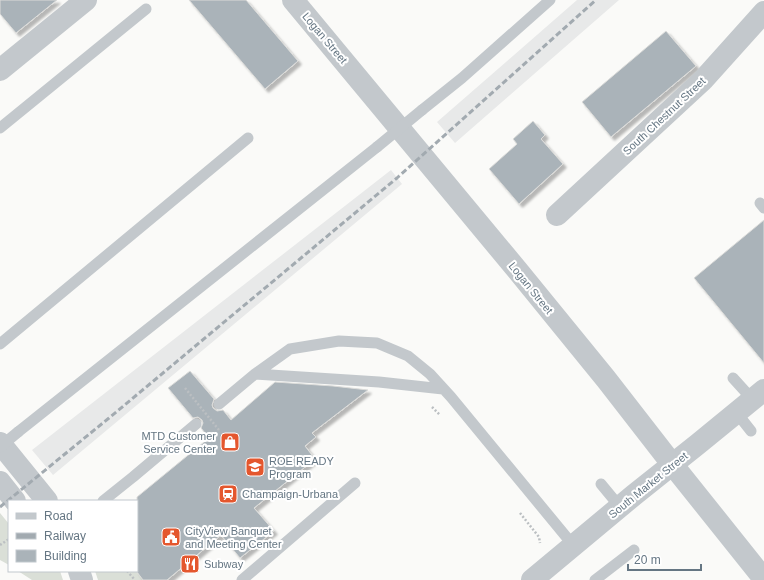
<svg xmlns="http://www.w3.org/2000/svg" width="764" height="580" viewBox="0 0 764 580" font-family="Arial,sans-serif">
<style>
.built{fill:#e8e9e9}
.green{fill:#dadfd7}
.building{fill:#aab3b9;stroke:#dcdcda;filter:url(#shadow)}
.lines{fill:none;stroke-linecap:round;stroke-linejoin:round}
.path{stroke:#bbbfc2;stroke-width:2.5;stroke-dasharray:2 2;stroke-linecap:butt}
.service{stroke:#c3c8cc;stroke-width:11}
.minor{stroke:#c3c8cc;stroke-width:22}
.tertiary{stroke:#c3c8cc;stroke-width:22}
.rail{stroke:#a2aab0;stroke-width:3;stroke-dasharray:6 3;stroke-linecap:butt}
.path-bridge{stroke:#bbbfc2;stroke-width:2.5;stroke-dasharray:2 2;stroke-linecap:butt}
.service-bridge{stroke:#c3c8cc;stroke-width:11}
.labels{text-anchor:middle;stroke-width:4;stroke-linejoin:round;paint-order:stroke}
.street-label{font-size:11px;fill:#657683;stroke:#fff}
.poi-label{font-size:11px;fill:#657683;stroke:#fff;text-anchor:start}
</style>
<defs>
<filter id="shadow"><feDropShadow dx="3.5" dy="3.5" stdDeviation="1" flood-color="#0004"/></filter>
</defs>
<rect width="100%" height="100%" fill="#fafaf8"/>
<!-- built -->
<path class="built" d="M 577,0 L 619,0 L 455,143 L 437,122 Z
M 391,170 L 402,184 L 53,475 L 32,450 Z"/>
<!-- green -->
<path class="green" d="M 0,513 L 9,524 L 9,565 L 0,560 Z
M 18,571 L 60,571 L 63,580 L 32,580 Z
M 95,571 L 136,571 L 143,580 L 98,580 Z"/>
<!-- building -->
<path class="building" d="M 0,0 L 57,0 L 16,33 L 0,14 Z
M 189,0 L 246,0 L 298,61 L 265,89 Z
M 666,31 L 696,66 L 611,137 L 582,102 Z
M 533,121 L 545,135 L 541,139 L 563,164 L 519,204 L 489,169 L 517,144 L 513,139 Z
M 764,220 L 764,363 L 694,278 Z
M 190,371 L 214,399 L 212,405 L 213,408 L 217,411 L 223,410 L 231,420 L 275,382 L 333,386 L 368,390 L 312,433 L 316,437 L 305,446 L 315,459 L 254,508 L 274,531 L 240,558 L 221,535 L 167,580 L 143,580 L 137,572 L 137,497 L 209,438 L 201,428 L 203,423 L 202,420 L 198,417 L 193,418 L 168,388 Z"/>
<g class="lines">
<!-- path -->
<path class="path" d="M 432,407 L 440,415
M 520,513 L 539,537 L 540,543
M 0,545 L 9,539
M 127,571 L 135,580"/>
<!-- service -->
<path class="service" d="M 422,110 L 462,78 L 550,0
M 0,128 L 146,9
M 760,203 L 764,208
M 0,344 L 248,138
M 255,374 L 379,382 L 443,389
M 733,378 L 752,399
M 219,404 L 255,374 L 290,349 L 339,341 L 377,343 L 408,356 L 430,374 L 451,397 L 573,545
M 736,412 L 751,431
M 18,432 L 377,147
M 601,484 L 620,507
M 103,501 L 133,477 L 196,424
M 242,580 L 355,483
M 595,580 L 634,550"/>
<!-- minor -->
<path class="minor" d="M 0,70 L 86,0
M 557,215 L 703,80 L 764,12
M 0,443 L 47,501
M 0,482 L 15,501
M 79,571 L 82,580
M 532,580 L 634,495 L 698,444 L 764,390"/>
<!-- tertiary -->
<path class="tertiary" d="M 293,0 L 518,271 L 606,379 L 672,464 L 764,579"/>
<!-- rail -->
<path class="rail" d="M 0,507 L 109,418 L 397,178 L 596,0"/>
<!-- path-bridge -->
<path class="path-bridge" d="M 185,388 L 219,430"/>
<!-- service-bridge -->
<path class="service-bridge" d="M 377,147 L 422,110
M 0,447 L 18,432"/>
</g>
<!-- icons -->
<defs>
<symbol id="shop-square" viewBox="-11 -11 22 22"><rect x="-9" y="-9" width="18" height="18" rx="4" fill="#e4572e" stroke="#fff"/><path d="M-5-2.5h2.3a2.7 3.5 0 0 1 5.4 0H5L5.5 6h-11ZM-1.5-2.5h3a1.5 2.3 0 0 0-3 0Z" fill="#fff"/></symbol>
<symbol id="school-square" viewBox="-11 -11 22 22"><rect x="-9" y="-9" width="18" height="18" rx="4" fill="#e4572e" stroke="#fff"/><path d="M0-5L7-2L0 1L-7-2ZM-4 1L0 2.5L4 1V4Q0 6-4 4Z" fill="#fff"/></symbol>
<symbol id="station-square" viewBox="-11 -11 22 22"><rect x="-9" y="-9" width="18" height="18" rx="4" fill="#e4572e" stroke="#fff"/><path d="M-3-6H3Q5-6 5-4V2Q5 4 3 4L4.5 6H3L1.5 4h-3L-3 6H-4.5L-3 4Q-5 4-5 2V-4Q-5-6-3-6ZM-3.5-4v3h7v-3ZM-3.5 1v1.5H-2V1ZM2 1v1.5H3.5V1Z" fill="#fff"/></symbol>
<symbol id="civic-square" viewBox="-11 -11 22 22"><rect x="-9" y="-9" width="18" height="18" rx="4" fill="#e4572e" stroke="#fff"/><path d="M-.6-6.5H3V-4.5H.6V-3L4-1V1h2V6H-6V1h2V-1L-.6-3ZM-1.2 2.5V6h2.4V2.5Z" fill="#fff"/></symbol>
<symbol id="restaurant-square" viewBox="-11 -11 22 22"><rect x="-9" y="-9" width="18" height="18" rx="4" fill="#e4572e" stroke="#fff"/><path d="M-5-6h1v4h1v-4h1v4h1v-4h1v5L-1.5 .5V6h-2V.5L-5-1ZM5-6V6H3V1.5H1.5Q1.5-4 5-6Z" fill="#fff"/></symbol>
</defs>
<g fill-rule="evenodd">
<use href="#shop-square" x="219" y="431" width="22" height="22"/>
<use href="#school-square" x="244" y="456" width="22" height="22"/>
<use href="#station-square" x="217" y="483" width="22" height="22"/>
<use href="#civic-square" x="160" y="526" width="22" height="22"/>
<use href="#restaurant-square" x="179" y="553" width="22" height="22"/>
</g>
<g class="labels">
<!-- street labels -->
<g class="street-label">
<text transform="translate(325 38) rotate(50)" y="4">Logan Street</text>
<text transform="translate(664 116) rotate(-43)" y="4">South Chestnut Street</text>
<text transform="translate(531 288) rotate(51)" y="4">Logan Street</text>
<text transform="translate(648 485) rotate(-39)" y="4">South Market Street</text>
</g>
<!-- poi labels -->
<g class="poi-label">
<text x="216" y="440" text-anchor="end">MTD Customer<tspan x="216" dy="13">Service Center</tspan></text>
<text x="269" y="465">ROE READY<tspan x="269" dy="13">Program</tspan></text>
<text x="242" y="498">Champaign-Urbana</text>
<text x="185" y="535">CityView Banquet<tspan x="185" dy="13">and Meeting Center</tspan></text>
<text x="204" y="568">Subway</text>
</g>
</g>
<!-- legend -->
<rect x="8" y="500" width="130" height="72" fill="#ffffff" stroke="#c1c8cd"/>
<rect x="16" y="513" width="20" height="6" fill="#c3c8cc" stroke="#c1c8cd"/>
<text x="44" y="520" font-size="12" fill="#657683">Road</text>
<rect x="16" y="533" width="20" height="6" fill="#a2aab0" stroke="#c1c8cd"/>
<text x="44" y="540" font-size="12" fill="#657683">Railway</text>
<rect x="16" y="550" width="20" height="12" fill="#aab3b9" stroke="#c1c8cd"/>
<text x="44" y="560" font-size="12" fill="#657683">Building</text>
<!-- scale -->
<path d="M628 564v6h73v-6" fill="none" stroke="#657683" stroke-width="2"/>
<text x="634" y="564" font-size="12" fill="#657683" stroke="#ffffff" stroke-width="3" paint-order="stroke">20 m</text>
</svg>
